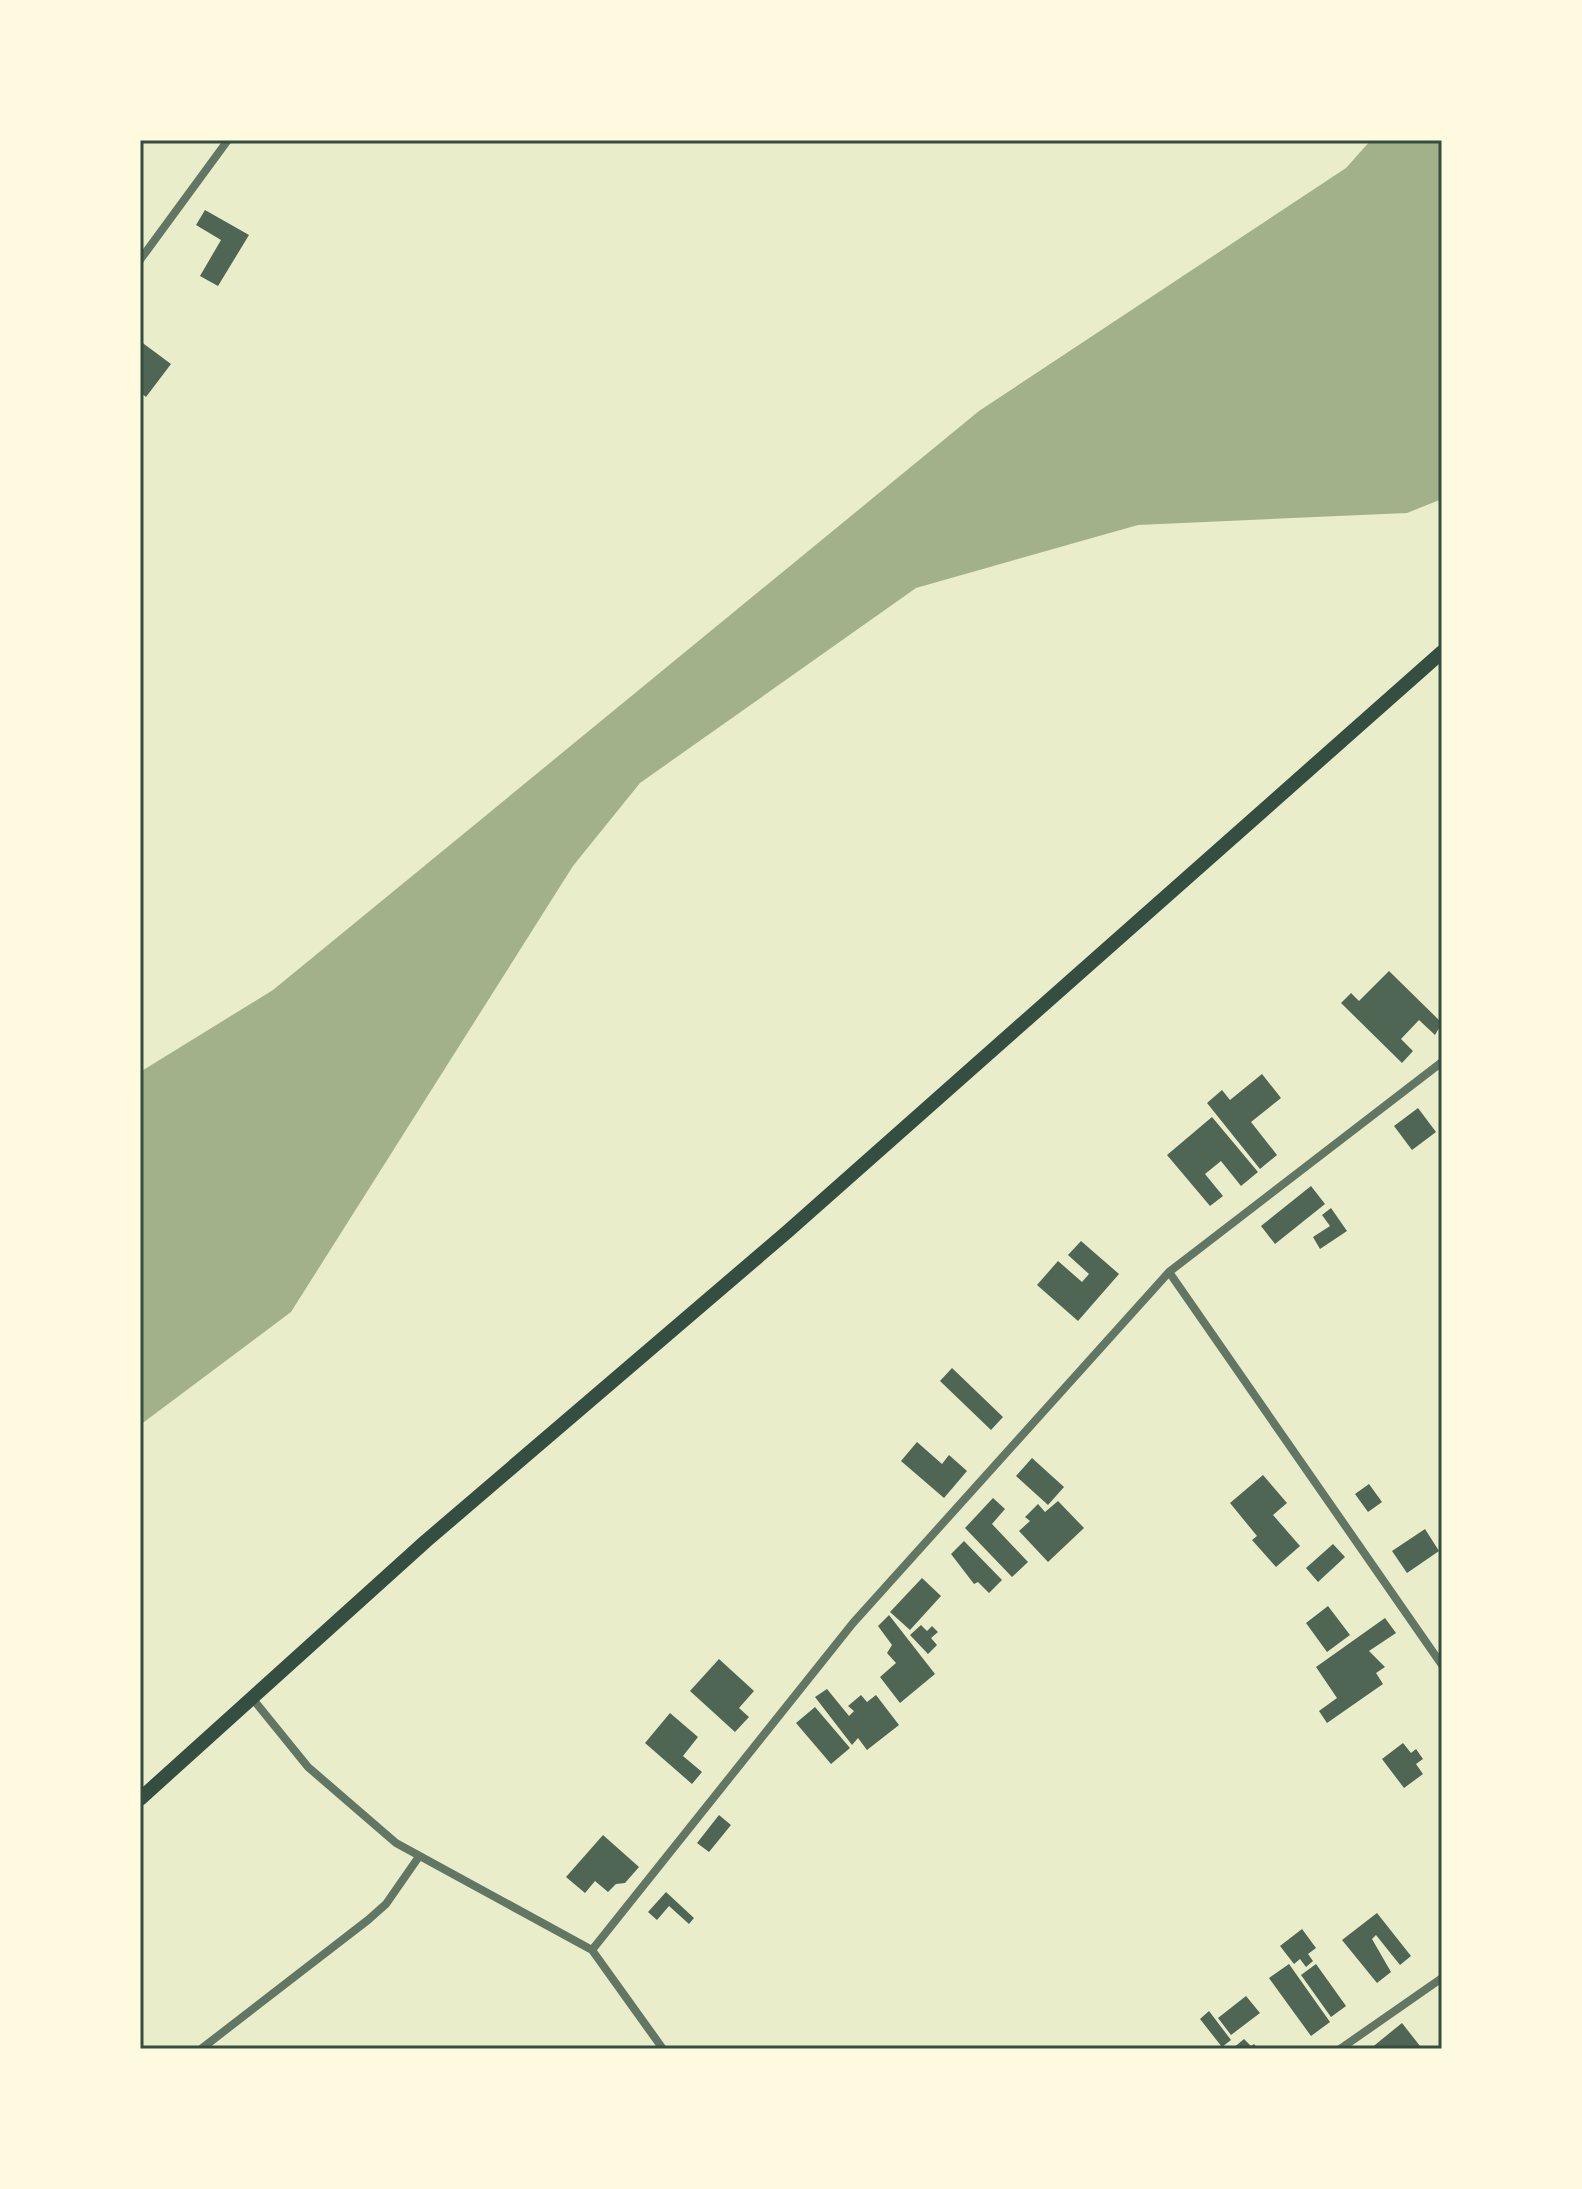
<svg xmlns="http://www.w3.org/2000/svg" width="1582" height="2189" viewBox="0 0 1582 2189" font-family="'Source Sans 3',sans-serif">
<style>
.water{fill:#a3b18a}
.building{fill:#4f6655}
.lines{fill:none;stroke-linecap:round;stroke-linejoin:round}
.minor{stroke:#617663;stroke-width:8}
.primary{stroke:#344e41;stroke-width:14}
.neatline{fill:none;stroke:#344e41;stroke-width:3}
</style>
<rect width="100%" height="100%" fill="#e9edc9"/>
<!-- water -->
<path class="water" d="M 1371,140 L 1442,140 L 1442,499 L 1407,513 L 1138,525 L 916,588 L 640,783 L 573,866 L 291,1312 L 140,1425 L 140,1072 L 273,990 L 979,411 L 1346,168 Z"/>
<!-- building -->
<path class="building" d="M 205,210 L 249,235 L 218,286 L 200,276 L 221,240 L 196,225 Z
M 140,341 L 171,364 L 146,397 L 140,392 Z
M 1389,971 L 1442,1023 L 1435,1035 L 1419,1020 L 1401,1039 L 1413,1051 L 1402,1063 L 1341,1003 L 1351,993 L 1359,1001 Z
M 1262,1074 L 1281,1098 L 1251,1122 L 1277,1155 L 1260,1169 L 1207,1103 L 1222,1090 L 1230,1100 Z
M 1418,1108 L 1436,1132 L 1412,1150 L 1394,1126 Z
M 1212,1117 L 1258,1172 L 1241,1186 L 1221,1161 L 1205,1174 L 1223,1196 L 1210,1206 L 1167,1155 Z
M 1311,1186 L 1325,1204 L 1275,1244 L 1261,1226 Z
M 1331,1208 L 1347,1231 L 1320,1249 L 1313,1237 L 1330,1226 L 1322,1215 Z
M 1081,1241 L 1119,1274 L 1078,1321 L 1037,1285 L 1058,1261 L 1082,1282 L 1089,1274 L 1068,1255 Z
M 952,1368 L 1003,1417 L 991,1430 L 940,1381 Z
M 917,1442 L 942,1464 L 949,1455 L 967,1471 L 944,1498 L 901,1461 Z
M 1032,1458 L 1064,1487 L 1048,1505 L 1016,1476 Z
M 1263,1475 L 1287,1503 L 1273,1515 L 1300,1546 L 1276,1567 L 1252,1540 L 1257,1536 L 1230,1503 Z
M 1369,1484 L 1382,1502 L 1368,1512 L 1355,1494 Z
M 993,1498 L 1005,1509 L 992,1524 L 1028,1562 L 1012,1577 L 965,1528 Z
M 1058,1501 L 1084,1528 L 1048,1562 L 1019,1531 L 1030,1521 L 1025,1517 L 1038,1504 L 1045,1512 Z
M 1425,1529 L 1439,1551 L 1407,1573 L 1392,1551 Z
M 964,1541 L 1002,1580 L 989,1593 L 978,1582 L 974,1584 L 951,1554 Z
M 1333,1544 L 1345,1557 L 1318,1582 L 1306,1568 Z
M 922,1578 L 941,1596 L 910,1630 L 890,1612 Z
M 1328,1606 L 1350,1635 L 1327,1652 L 1306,1623 Z
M 889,1615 L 935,1674 L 900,1703 L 880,1677 L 896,1663 L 887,1653 L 892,1645 L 878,1626 Z
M 1385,1618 L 1396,1633 L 1369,1651 L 1385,1667 L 1376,1673 L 1383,1684 L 1327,1723 L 1319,1711 L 1337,1698 L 1316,1667 Z
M 921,1625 L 927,1631 L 932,1626 L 938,1632 L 931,1638 L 937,1645 L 928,1654 L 910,1635 Z
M 719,1659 L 754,1691 L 739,1708 L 749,1717 L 735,1732 L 690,1691 Z
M 827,1689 L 849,1716 L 854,1711 L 848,1706 L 861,1695 L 867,1702 L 876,1695 L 899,1725 L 867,1750 L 858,1738 L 852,1745 L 815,1697 Z
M 815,1707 L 850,1748 L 831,1764 L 796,1723 Z
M 670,1713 L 698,1737 L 683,1756 L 702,1772 L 692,1784 L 645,1743 Z
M 1403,1743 L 1411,1753 L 1416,1749 L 1423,1759 L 1416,1764 L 1423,1774 L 1404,1788 L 1382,1759 Z
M 719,1815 L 731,1825 L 709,1852 L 697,1843 Z
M 603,1835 L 639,1867 L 625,1883 L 616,1884 L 608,1892 L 595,1881 L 585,1893 L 566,1877 Z
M 666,1892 L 694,1918 L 689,1924 L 669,1906 L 657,1920 L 648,1912 Z
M 1377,1913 L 1411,1956 L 1400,1965 L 1376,1935 L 1372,1939 L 1391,1972 L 1377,1983 L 1342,1940 Z
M 1302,1929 L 1316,1948 L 1308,1954 L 1313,1961 L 1306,1967 L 1300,1959 L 1294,1964 L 1280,1946 Z
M 1289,1964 L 1330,2022 L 1311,2036 L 1269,1978 Z
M 1316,1964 L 1346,2006 L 1331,2017 L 1301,1975 Z
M 1246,1996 L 1260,2013 L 1231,2035 L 1218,2018 Z
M 1209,2011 L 1231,2040 L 1222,2047 L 1200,2019 Z
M 1402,2023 L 1420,2046 L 1416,2049 L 1370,2049 Z
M 1244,2039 L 1251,2046 L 1254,2044 L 1258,2049 L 1232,2049 Z"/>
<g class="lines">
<!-- minor -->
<path class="minor" d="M 140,260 L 228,140
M 1169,1272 L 1442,1665
M 252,1698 L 308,1767 L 396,1843 L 592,1950 L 663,2049
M 592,1950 L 853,1623 L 1169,1272 L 1442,1062
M 201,2049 L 368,1920 L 386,1904 L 418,1858
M 1340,2049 L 1442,1978"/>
<!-- primary -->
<path class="primary" d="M 140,1799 L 426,1541 L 787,1232 L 1442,652"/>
</g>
<!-- border -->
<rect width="1582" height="2189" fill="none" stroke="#fefae0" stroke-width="284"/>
<rect x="142" y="142" width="1298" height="1905" class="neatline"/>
</svg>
